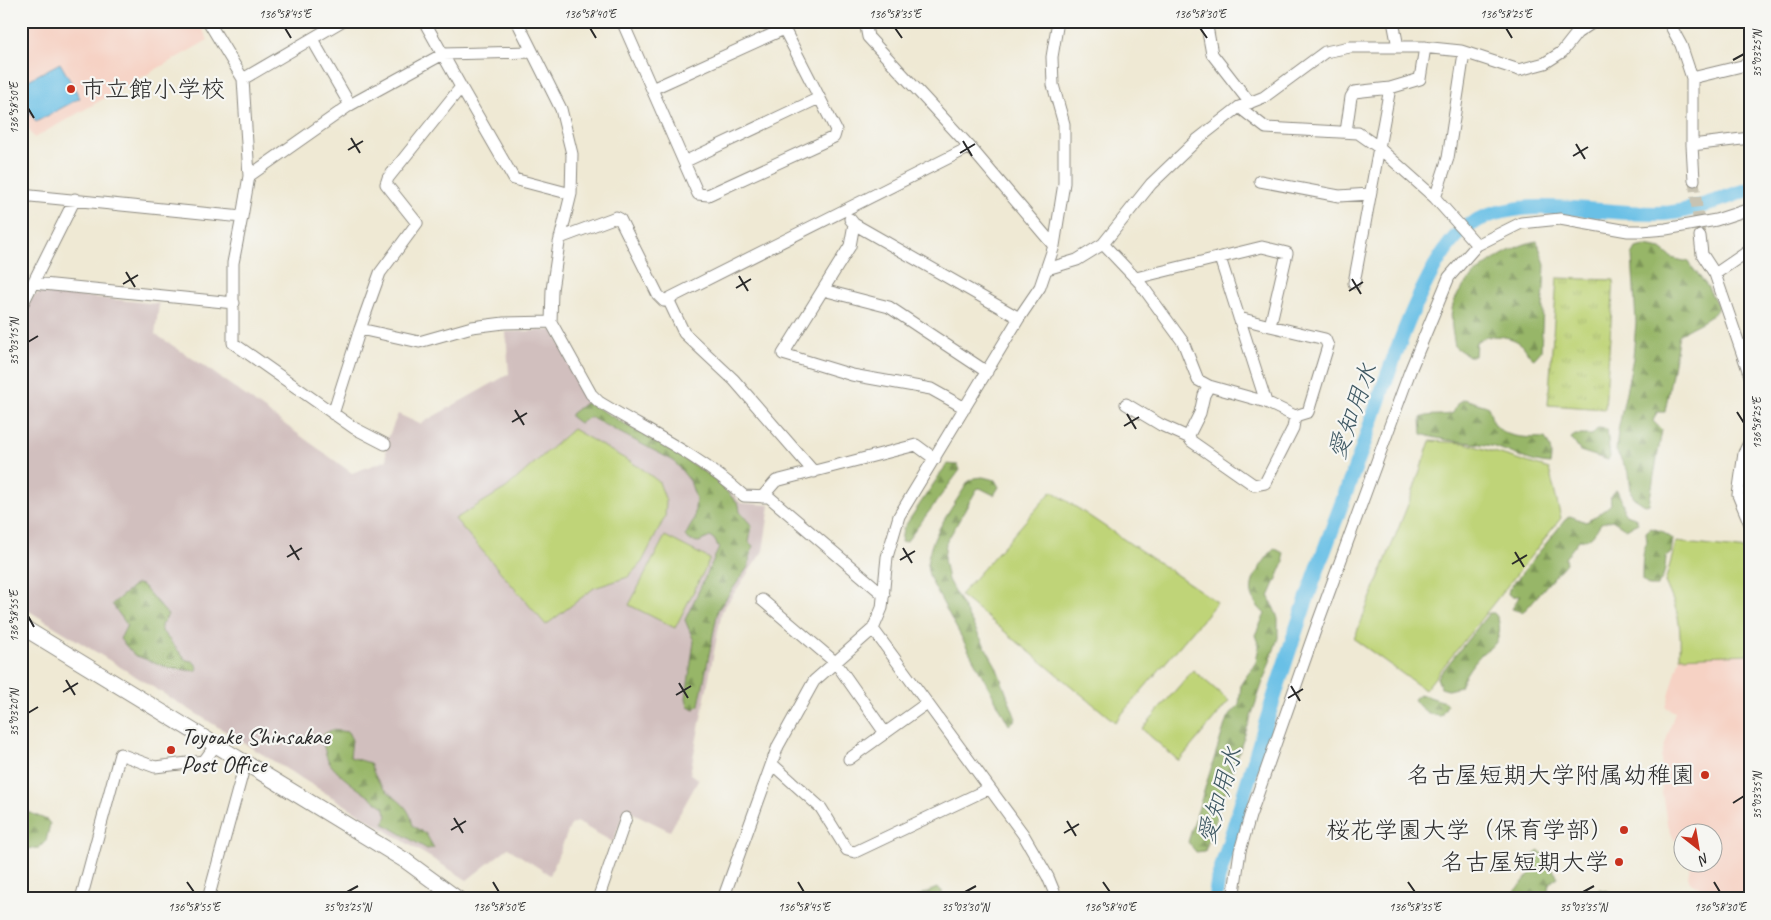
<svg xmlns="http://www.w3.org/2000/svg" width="1771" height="920" viewBox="0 0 1771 920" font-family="Caveat,'Klee One',sans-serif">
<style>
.built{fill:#f6d2c4}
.industrial{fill:#d1bfbe}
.grass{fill:url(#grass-tufts);stroke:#758052}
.forest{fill:url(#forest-firs);stroke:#61704a}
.pitch{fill:#bfd478;stroke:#758052}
.water{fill:#69c0e6;stroke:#4a7688}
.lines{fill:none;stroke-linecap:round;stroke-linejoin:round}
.canal{stroke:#69c0e6;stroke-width:15}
.street-tunnel{stroke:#c8c3b2;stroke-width:11;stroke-dasharray:11 5.5;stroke-linecap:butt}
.street-casing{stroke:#8d8a80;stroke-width:13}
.secondary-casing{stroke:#8d8a80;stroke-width:17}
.street{stroke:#fff;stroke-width:11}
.secondary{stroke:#fff;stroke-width:15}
.ticks{fill:none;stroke:#2b2b2b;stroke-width:2}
.poi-dot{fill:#c8321e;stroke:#f6f6f2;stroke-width:2}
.labels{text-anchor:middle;stroke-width:4.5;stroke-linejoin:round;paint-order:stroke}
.poi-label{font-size:24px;fill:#2b2b2b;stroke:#f6f6f2;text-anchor:end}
.water-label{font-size:25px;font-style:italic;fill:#3e5863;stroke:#f6f6f2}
.neatline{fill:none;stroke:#2b2b2b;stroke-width:2}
.ticks-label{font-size:12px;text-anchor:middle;fill:#2b2b2b}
</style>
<defs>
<pattern id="grass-tufts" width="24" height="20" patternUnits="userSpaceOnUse" patternTransform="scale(1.25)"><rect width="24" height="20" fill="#bfd478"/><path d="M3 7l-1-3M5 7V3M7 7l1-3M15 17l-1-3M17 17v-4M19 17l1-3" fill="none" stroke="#a4b668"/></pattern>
<pattern id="forest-firs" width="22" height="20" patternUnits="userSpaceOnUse" patternTransform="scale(1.25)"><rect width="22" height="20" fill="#97b668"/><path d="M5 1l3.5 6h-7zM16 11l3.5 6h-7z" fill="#7b9456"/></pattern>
</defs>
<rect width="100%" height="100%" fill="#f6f6f2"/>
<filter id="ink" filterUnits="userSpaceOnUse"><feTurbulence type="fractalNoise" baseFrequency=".02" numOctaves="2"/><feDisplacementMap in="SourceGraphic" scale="10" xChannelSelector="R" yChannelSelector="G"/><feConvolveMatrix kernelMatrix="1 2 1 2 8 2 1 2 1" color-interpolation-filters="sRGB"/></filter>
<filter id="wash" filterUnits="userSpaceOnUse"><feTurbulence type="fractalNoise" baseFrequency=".0096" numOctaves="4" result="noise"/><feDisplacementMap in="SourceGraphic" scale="20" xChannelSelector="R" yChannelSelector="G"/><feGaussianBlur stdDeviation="1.12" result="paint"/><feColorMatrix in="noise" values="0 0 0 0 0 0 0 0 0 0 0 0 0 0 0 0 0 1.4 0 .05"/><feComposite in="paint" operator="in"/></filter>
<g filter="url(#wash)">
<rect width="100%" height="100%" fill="#efe9d4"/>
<!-- built -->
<path class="built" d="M 21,21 L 198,21 L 208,40 L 34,138 L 21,117 Z
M 1750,654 L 1750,883 L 1740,899 L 1719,899 L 1690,882 L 1688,876 L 1691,863 L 1714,862 L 1714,832 L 1684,832 L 1683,842 L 1679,839 L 1674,840 L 1667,823 L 1662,793 L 1661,757 L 1675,712 L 1666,707 L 1680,657 Z"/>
<!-- industrial -->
<path class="industrial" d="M 41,292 L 159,304 L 155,334 L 207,368 L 352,473 L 387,460 L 385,445 L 398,414 L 420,424 L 509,374 L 506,332 L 553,330 L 587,396 L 599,409 L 674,451 L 716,478 L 741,503 L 770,505 L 763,551 L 722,611 L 690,774 L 699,779 L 670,831 L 625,809 L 613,842 L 577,822 L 571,824 L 550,875 L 508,848 L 467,880 L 21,606 L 21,320 L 33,296 Z"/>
<!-- grass -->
<path class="grass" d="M 1557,278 L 1614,280 L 1605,409 L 1548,405 Z"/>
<!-- forest -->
<path class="forest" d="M 1537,241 L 1545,264 L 1541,351 L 1534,359 C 1527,355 1527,349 1521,344 C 1510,335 1487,333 1476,342 L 1475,356 L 1468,356 L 1455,347 C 1453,334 1449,318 1453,305 C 1461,277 1510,245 1537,241 Z
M 1645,246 L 1661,249 L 1672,258 L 1688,262 L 1707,286 L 1718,306 C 1716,319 1689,326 1679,335 L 1665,412 L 1657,412 L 1653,421 L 1662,430 L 1649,504 L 1645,505 L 1634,498 L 1631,491 L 1629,473 L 1616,451 L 1618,431 L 1633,358 L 1636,322 L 1632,255 L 1636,248 Z
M 1464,399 L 1487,406 C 1491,411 1490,416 1493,421 C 1502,440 1528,437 1545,438 C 1551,447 1552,454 1550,464 C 1528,463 1511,451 1491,446 C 1468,441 1444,442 1422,434 L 1421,418 C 1430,413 1442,417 1453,413 L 1457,404 Z
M 585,403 L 589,403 L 673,452 L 715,479 L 739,505 L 740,512 L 752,526 L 749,542 L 753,546 L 748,567 L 718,610 L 699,705 L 695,709 L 688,706 L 686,698 L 694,641 L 685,620 L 719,548 L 714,539 L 710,537 L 699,542 L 691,541 L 685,536 L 694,520 L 696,499 L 690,481 L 674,461 L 590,417 L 579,423 L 571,417 L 571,414 Z
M 1598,428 L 1607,429 L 1610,457 L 1608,460 L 1580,451 L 1571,438 L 1575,435 L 1592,435 Z
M 947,464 L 958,465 L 960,470 L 907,541 L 901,542 L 903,529 Z
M 983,477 L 995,480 L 999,487 L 994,495 L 980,488 L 977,489 L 946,543 L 944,559 L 948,580 L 996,666 L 1016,719 L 1009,725 L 937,592 C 932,583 925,570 928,559 C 933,531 954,506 968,482 L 974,478 Z
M 1617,490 L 1623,504 L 1623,511 L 1626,514 L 1635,517 L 1638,523 L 1626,529 L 1612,520 L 1601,523 C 1595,532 1592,541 1580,539 L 1565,558 L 1566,563 L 1527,608 L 1522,612 L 1512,609 L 1520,595 L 1513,597 L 1508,594 L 1509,589 L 1565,520 L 1570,516 L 1586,522 C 1593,518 1605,510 1611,504 C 1610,497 1610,493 1617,490 Z
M 1651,528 L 1661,531 L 1673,539 L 1671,553 L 1666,557 C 1665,569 1665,576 1657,586 L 1649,586 L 1642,580 C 1642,570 1642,548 1647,542 L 1646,532 Z
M 1274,548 L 1283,553 L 1284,562 L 1269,597 L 1278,618 L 1278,638 L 1205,851 L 1196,852 L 1188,842 L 1227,718 L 1239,705 L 1241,684 L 1256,662 L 1259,646 L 1255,635 L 1265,614 C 1238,590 1257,571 1274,548 Z
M 136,584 L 142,585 L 168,615 L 161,625 L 161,630 L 186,660 L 193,661 L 197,666 L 196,671 L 169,668 L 134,655 L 120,639 L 127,625 L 112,604 Z
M 1489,613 L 1494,613 C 1501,619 1501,634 1496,642 C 1494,646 1487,649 1484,652 C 1474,661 1464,675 1460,687 L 1448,690 L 1441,688 L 1437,678 Z
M 1420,694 L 1445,702 L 1447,705 L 1441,716 C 1431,717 1419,708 1414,699 Z
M 332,730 L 348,732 L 352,740 L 350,757 L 370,763 C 373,771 376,780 383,787 C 397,802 409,803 413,826 L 426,834 L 434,848 L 427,849 L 386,825 L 384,822 L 387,816 L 384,807 C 370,797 337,776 329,762 C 325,755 325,747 321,739 L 324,734 Z
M 21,809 L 47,820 L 50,824 L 46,841 L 39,848 L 21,849 Z
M 1539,851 L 1549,858 L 1551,867 L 1558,877 C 1548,883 1546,887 1550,899 L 1509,899 L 1532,871 L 1529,865 L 1530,857 Z
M 937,888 L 942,891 L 942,895 L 934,899 L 911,899 Z
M 1599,889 L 1613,893 L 1617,899 L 1585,899 Z"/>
<!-- pitch -->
<path class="pitch" d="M 573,429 L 641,468 L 659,482 L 666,501 L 665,517 L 642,562 L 628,577 L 594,588 L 546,625 L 455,519 L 506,488 Z
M 1430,441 L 1465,443 L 1549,469 L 1561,518 L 1425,690 L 1354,639 L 1411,497 Z
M 1052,491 L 1217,602 L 1115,722 L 960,595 Z
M 665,536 L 710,559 L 675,628 L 629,605 Z
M 1676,542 L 1747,550 L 1750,553 L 1749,654 L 1680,657 C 1681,623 1679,613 1665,582 Z
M 1193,670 L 1229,701 L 1179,761 L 1142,729 Z"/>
<!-- water -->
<path class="water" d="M 60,63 L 80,98 L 36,122 L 21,96 L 21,84 Z"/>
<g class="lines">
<!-- canal -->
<path class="canal" d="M 1215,899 L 1218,879 C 1243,798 1267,716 1294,636 C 1315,573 1339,511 1362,449 C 1381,395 1423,256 1468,226 C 1521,190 1608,218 1669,213 C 1696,210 1724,198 1750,189"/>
</g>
</g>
<g filter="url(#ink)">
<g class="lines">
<!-- street-tunnel -->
<path class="street-tunnel" d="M 1694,180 L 1700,236"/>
<defs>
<path id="street" d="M 424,21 L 461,87 L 388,178 L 386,184 L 417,223 L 380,273 L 360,329 L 419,342 L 472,327 L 504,323 L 551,322
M 517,21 L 561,109 L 572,154 L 571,194 L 559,243 L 552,290 L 551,322 L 591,394 L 599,402 C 650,433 699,455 744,496 L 769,497 L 884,595
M 622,21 L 698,194 L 708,195 L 834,137 L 836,130 L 780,21
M 865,21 L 868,37 L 970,147 L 1054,246
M 1206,21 L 1212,54 L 1250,103
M 1393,21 L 1398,47
M 1668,21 L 1681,45 L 1692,78 L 1692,145 L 1750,138
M 312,39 L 350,105
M 1692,78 L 1750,64
M 243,79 L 342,21
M 461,87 L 514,179 L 571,194
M 652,89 L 784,29
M 1239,107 L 1266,128 L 1358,133 L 1378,147 L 1435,198 L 1477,245
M 1346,132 L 1351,97 L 1354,92 L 1390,88 L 1420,79 L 1425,47
M 1692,145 L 1694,180
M 684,162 L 819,98
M 249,176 L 350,105 L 443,54 L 531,52
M 1260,181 L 1339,196 L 1370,194
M 21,195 L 242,217 L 249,176 L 243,79 L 208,21
M 1435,198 L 1448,158 L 1464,53
M 242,217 L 233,263 L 233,343 L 354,428 L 385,444
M 850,219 L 854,224 L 1019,318
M 854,224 L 850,246 L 783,354 L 852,375 L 931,389 L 965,408
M 1700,236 L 1702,254 L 1715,274
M 560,238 L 616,217 L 620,219 L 658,295 L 664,301 L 970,147
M 1103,244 L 1140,283 L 1183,342 L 1198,380 L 1209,386 L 1204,395 L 1200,413 L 1189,435 L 1191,441 L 1254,485 L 1265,483 L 1293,428 L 1295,416 L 1308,412 L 1328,346 L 1325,339 L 1270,326 L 1287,253 L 1262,247 L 1136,278
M 1750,250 L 1715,274 L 1750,376
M 1220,258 L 1266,402
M 1047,269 L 1077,260 L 1103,244 L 1151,184 L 1198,139 L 1239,107 L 1264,97 L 1325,52 L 1350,47 L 1422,47 L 1461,51 L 1519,70 L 1545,63 L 1562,52 L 1577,33 L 1595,21
M 33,283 L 234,303
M 1354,283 L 1390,88
M 823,290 L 889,307 L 987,372
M 668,299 L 684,333 L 734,380 L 814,472
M 21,307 L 75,199
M 1239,318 L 1270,326
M 1209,386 L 1266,402 L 1295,416
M 1126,404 L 1161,425 L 1190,438
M 333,414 L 360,329
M 1750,441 L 1744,453 L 1738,495 L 1750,524
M 762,497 L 776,481 L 916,445 L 935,459
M 762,600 L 836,663 L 885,733
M 873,629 L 1023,834 L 1048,877 L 1057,899
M 849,759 L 927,703
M 772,764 L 821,808 L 847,850 L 855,852 L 988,789
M 21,898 L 22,899
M 81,899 L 120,754 L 155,767 L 204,761 L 215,746
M 208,899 L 245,764
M 598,899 L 626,818
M 723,899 L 778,746 L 814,681 L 873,629 L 882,608 L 887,557 L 899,516 L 1019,318 L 1040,287 L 1054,246 L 1064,183 L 1064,124 L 1053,85 L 1052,57 L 1058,21
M 1233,899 L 1240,851 L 1250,816 L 1317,625 L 1410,371 L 1449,277 L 1477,245 L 1521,223 L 1560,219 L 1628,231 L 1642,231 L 1666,229 L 1716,220 L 1750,209"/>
<path id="secondary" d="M 21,626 L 406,861 L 458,899"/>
</defs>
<!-- street casing -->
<use href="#street" class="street-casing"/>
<!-- secondary casing -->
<use href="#secondary" class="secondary-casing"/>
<!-- street -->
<use href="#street" class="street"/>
<!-- secondary -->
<use href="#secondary" class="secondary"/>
</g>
</g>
<!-- ticks -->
<path class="ticks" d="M 285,28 L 291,38M 590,28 L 596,38M 895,28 L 902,38M 1200,28 L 1207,38M 1506,28 L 1512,38M 1733,60 L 1744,54M 28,108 L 34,118M 351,138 L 360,153M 963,141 L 972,156M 1576,144 L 1585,159M 348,150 L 363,141M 960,153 L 975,144M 1573,156 L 1588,147M 126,272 L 135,287M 739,276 L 748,291M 1352,279 L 1361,294M 123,284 L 138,275M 736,288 L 751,279M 1349,291 L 1363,282M 28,342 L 38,336M 515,410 L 524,425M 1737,412 L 1744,423M 1127,414 L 1136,429M 512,422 L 527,413M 1124,426 L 1139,417M 290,545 L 299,560M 903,548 L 912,563M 1515,552 L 1524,567M 287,557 L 302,548M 900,560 L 915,551M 1512,564 L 1527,555M 28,616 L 34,627M 66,680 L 75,695M 679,683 L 688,698M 1291,686 L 1300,701M 63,692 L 78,683M 676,695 L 691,686M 1288,698 L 1303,689M 28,713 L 38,707M 1733,803 L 1744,796M 454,818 L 463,833M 1067,821 L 1076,836M 451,830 L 466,821M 1064,833 L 1079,824M 187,882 L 194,892M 493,882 L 499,892M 798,882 L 804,892M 1103,882 L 1110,892M 1408,882 L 1415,892M 1714,882 L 1720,892M 347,892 L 358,886M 965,892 L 976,886M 1583,892 L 1594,886"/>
<!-- markers -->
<g class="poi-dot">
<circle cx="71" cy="89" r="5"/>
<circle cx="171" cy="750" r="5"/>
<circle cx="1705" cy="775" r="5"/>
<circle cx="1624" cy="830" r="5"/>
<circle cx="1619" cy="862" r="5"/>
</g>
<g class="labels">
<!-- poi labels -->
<g class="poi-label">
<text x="81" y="97" text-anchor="start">市立館小学校</text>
<text x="181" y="744" text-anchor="start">Toyoake Shinsakae<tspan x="181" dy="28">Post Office</tspan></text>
<text x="1695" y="783">名古屋短期大学附属幼稚園</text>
<text x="1614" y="838">桜花学園大学（保育学部）</text>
<text x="1609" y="870">名古屋短期大学</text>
</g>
<!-- water labels -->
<g class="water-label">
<text transform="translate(1352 411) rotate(-70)" y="9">愛知用水</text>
<text transform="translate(1219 795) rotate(-73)" y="9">愛知用水</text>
</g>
</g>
<!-- margin -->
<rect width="1771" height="920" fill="none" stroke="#f6f6f2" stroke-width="55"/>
<!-- north arrow -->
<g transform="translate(1698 848) rotate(149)"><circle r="24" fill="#f6f6f2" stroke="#a5a5a2"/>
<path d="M0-4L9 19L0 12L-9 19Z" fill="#c8321e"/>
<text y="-8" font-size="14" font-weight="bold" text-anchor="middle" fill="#2b2b2b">N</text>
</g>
<rect x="28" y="28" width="1716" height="864" class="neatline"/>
<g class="ticks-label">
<text x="285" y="18">136°58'45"E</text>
<text x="590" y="18">136°58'40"E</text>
<text x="895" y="18">136°58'35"E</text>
<text x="1200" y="18">136°58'30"E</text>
<text x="1506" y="18">136°58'25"E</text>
<text transform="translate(1757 54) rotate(-90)" y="4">35°03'25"N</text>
<text transform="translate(14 108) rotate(-90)" y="4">136°58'50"E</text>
<text transform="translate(14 342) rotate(-90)" y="4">35°03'15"N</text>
<text transform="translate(1757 423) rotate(-90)" y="4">136°58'25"E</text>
<text transform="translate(14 616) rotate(-90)" y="4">136°58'55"E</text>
<text transform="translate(14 713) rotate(-90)" y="4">35°03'20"N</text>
<text transform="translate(1757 796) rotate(-90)" y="4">35°03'35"N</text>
<text x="194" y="911">136°58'55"E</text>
<text x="347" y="911">35°03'25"N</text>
<text x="499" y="911">136°58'50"E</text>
<text x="804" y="911">136°58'45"E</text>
<text x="965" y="911">35°03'30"N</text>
<text x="1110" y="911">136°58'40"E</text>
<text x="1415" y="911">136°58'35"E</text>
<text x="1583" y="911">35°03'35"N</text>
<text x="1720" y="911">136°58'30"E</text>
</g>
</svg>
